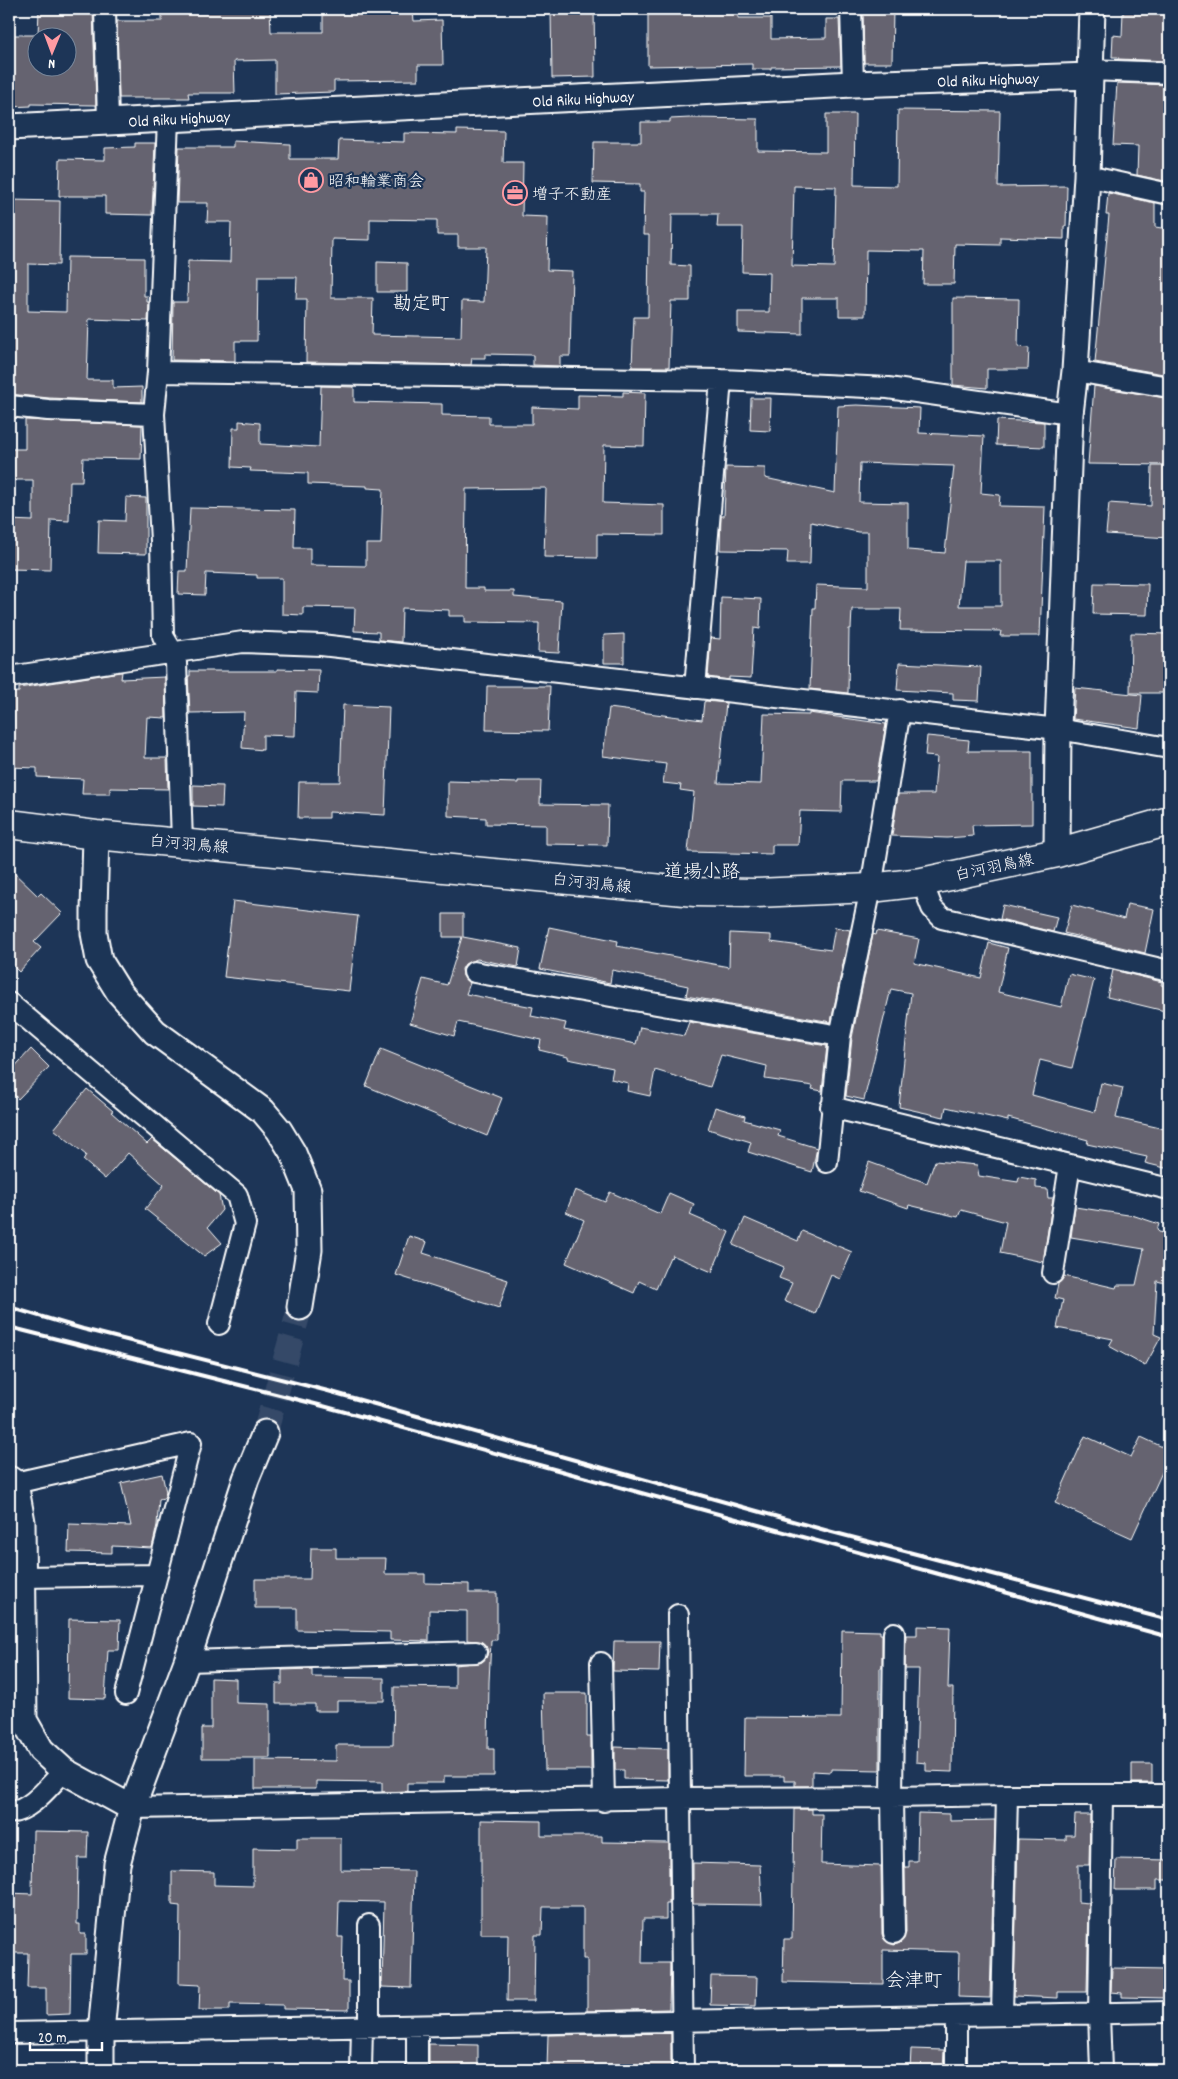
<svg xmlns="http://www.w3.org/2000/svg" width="1178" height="2079" viewBox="0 0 1178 2079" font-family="Dekko,'Klee One',sans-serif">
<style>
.building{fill:#65646f;stroke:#fff;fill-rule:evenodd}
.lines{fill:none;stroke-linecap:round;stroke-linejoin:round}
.tertiary-tunnel{stroke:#344968;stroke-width:25;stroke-dasharray:25 12;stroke-linecap:butt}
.minor-casing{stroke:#fff;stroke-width:24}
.tertiary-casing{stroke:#fff;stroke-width:29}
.primary-casing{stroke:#fff;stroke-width:31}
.minor{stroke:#1d3557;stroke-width:20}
.tertiary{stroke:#1d3557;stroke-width:25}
.primary{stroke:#1d3557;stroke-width:28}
.rail{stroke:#fff;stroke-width:4}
.labels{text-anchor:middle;stroke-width:4.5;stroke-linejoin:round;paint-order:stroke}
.street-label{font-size:16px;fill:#fff;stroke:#1d3557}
.poi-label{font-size:16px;fill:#fff;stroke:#1d3557;text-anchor:start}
.quarter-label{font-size:19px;fill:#fff;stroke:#1d3557}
</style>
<rect width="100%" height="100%" fill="#1d3557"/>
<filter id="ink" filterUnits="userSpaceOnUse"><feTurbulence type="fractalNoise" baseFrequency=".02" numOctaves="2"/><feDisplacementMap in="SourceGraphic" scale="10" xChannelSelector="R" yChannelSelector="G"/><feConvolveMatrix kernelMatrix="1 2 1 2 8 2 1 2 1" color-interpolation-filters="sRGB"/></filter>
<g filter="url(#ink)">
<!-- building -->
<path class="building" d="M 39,9 L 93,10 L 96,105 L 31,104 L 31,106 L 9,107 L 9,35 L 38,35 ZM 38,38 L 68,38 L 68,68 L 38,68 Z
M 162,9 L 270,9 L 271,32 L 323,32 L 323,9 L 348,9 L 348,12 L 413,11 L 414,21 L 442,20 L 443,65 L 418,65 L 418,80 L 334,81 L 334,92 L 275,94 L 275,60 L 234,61 L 235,93 L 188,93 L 189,98 L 119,98 L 117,21 L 162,21 Z
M 551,9 L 594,9 L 595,77 L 552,78 Z
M 648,9 L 738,9 L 738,18 L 771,18 L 771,39 L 826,38 L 826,19 L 839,19 L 841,66 L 771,67 L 771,69 L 752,69 L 752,64 L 648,66 Z
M 863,9 L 893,9 L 892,63 L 864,63 Z
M 1123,12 L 1169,13 L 1169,61 L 1118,59 L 1118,57 L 1112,57 L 1113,35 L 1122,36 Z
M 1117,83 L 1169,85 L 1169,182 L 1137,175 L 1138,146 L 1113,145 Z
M 898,110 L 1000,111 L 998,187 L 1067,186 L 1066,226 L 1064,226 L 1064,239 L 1000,237 L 1000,245 L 955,244 L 954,284 L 923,284 L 924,251 L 866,250 L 865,316 L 839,316 L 839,298 L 802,298 L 802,334 L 738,332 L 738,312 L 769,312 L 770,273 L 742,272 L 743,227 L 717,227 L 718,214 L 672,214 L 671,265 L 690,266 L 690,301 L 671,301 L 669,367 L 632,367 L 634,317 L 648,317 L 649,235 L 643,235 L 644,192 L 640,192 L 640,184 L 593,183 L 594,142 L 641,142 L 641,122 L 670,122 L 670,119 L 690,118 L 758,119 L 758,151 L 826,152 L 826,114 L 855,114 L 854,185 L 897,186 ZM 794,186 L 836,187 L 834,267 L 792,266 Z
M 457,130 L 504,131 L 503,163 L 523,163 L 522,216 L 548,217 L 547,270 L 572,271 L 570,356 L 560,356 L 560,366 L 533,365 L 533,355 L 485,354 L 485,358 L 472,358 L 471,365 L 306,362 L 307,299 L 296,299 L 297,277 L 258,277 L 257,341 L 235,341 L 235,361 L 172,360 L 173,302 L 187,302 L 188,261 L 230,262 L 231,222 L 207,222 L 208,203 L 177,203 L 179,147 L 233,147 L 233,141 L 290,144 L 290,159 L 338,159 L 339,140 L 404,142 L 404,133 L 457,134 ZM 370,219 L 437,220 L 437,235 L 458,235 L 458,247 L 486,247 L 484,302 L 462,301 L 461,337 L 372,335 L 373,298 L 331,298 L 332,239 L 370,240 Z
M 135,143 L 155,143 L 152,215 L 105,214 L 105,196 L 59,196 L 60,159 L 105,160 L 105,148 L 135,147 Z
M 1108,193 L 1155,203 L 1155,227 L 1169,229 L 1169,375 L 1095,362 L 1109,215 L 1106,215 Z
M 9,200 L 60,201 L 59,265 L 28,264 L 28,311 L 66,312 L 67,257 L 144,258 L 144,296 L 147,296 L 147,302 L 149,302 L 148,321 L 89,319 L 87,380 L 113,380 L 113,388 L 142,387 L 142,402 L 49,398 L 9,394 Z
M 377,262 L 407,263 L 407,292 L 377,292 Z
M 953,298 L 1019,299 L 1018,347 L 1029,348 L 1028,369 L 987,369 L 987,388 L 953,385 Z
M 321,386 L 354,387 L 354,402 L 442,404 L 442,415 L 489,416 L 489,424 L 532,424 L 532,407 L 578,409 L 578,395 L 623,396 L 623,392 L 645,393 L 644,446 L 604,445 L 603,503 L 664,505 L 664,535 L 597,534 L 597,558 L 544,557 L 546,488 L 466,489 L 465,588 L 484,588 L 484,591 L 514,591 L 514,597 L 562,601 L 559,653 L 538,652 L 539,623 L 465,622 L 465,616 L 449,616 L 449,610 L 402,608 L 401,642 L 379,640 L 379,632 L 354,631 L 355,608 L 303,607 L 303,615 L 282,614 L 282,578 L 257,578 L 257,575 L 206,573 L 205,595 L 178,594 L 179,571 L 187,571 L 190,508 L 295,510 L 294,548 L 310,548 L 310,565 L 366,566 L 366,544 L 381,544 L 383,489 L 367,488 L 367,486 L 308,484 L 308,473 L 250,471 L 251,468 L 232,467 L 233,428 L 239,428 L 239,421 L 260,423 L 260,444 L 319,447 Z
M 1094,386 L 1165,398 L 1163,426 L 1169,426 L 1169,465 L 1088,464 Z
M 751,398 L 771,398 L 770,431 L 750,430 Z
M 857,405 L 920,408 L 919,433 L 984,436 L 981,493 L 1000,495 L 999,506 L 1045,507 L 1040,636 L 1000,636 L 1001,631 L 900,630 L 901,609 L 852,609 L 851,629 L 849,629 L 848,693 L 810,689 L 813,608 L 815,608 L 816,585 L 868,587 L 868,532 L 858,532 L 811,522 L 810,564 L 787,564 L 788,551 L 720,550 L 721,516 L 724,516 L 726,467 L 765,468 L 765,478 L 835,493 L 838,406 ZM 860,463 L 954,466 L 945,553 L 908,550 L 908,503 L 859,502 ZM 963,561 L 1001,561 L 1001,606 L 959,606 Z
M 25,420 L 142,425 L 141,459 L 83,458 L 82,481 L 70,481 L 69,521 L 51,520 L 50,570 L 9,569 L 9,520 L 33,521 L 33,480 L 9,480 L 10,449 L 25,449 Z
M 997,420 L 1044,422 L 1044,447 L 996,445 Z
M 1152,466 L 1169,466 L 1169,538 L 1106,534 L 1109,503 L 1151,506 Z
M 126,497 L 146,498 L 146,554 L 98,553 L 99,520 L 125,521 Z
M 1094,583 L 1148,584 L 1147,615 L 1093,614 Z
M 721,597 L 761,599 L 760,629 L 754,628 L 751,678 L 729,677 L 729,680 L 708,677 L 711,638 L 720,639 Z
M 1131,633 L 1169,634 L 1169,693 L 1130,693 Z
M 624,634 L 624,663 L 604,663 L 604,635 Z
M 899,663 L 981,667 L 979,701 L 953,700 L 953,693 L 897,690 Z
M 277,669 L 319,670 L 318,693 L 296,692 L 295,736 L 263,735 L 263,750 L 242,748 L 244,712 L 190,713 L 188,676 L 190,676 L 190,671 L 277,671 Z
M 120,672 L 122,672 L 121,679 L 165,677 L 166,718 L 147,717 L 145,758 L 167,758 L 168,789 L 110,788 L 110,794 L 82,794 L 83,779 L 37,777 L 37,768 L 9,767 L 10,731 L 9,731 L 9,693 L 19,692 L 19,688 Z
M 487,686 L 550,686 L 548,731 L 486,730 Z
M 1075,688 L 1142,695 L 1139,728 L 1073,719 Z
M 706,701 L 726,703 L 718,783 L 761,784 L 764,714 L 809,715 L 809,713 L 886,724 L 876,781 L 842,781 L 841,812 L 800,811 L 798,845 L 772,845 L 772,854 L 688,852 L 694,792 L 680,790 L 681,785 L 663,783 L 666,764 L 603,756 L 609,708 L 702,720 L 704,702 Z
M 343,705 L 389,707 L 385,815 L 329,812 L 329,818 L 298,818 L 299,782 L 340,782 Z
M 927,736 L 969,740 L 968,751 L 1032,751 L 1032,824 L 972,825 L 973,836 L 947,838 L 892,836 L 898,794 L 934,794 L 937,757 L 925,756 Z
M 448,781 L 518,783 L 518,781 L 541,781 L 540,804 L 608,805 L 607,845 L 546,844 L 546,825 L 486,824 L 486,818 L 448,816 Z
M 193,785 L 223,786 L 222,807 L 193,806 Z
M 9,868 L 38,896 L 41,893 L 62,913 L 34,942 L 41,948 L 19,972 L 9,962 Z
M 233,901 L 358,916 L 349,991 L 224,977 Z
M 1127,904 L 1154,909 L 1145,953 L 1064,933 L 1072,905 L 1124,919 Z
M 1003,905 L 1057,917 L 1053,932 L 1000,919 Z
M 443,914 L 463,914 L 463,937 L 521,948 L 518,967 L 477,959 L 465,964 L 462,969 L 463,976 L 470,983 L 466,994 L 533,1007 L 531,1016 L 566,1023 L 564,1030 L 636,1044 L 640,1027 L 684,1036 L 689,1022 L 827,1046 L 822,1091 L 812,1089 L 813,1086 L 765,1079 L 767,1066 L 721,1055 L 710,1087 L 655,1070 L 650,1096 L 627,1091 L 628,1083 L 611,1079 L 613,1068 L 568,1059 L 568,1057 L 539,1050 L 541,1040 L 458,1022 L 454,1036 L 410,1023 L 423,979 L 447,985 L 462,937 L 443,937 Z
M 549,927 L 618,941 L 617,946 L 729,967 L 730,933 L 771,935 L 771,942 L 831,950 L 835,927 L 850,930 L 831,1022 L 686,996 L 688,986 L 612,970 L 610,983 L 540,969 Z
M 877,931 L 919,939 L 914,963 L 981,978 L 989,943 L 1008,948 L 998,992 L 1061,1007 L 1069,974 L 1094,980 L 1072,1068 L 1040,1060 L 1032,1095 L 1095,1112 L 1101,1083 L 1123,1088 L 1116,1118 L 1169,1130 L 1169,1169 L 1145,1163 L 1147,1157 L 1087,1144 L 1088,1140 L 1008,1118 L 1008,1121 L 946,1107 L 944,1117 L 899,1107 L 911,993 L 891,989 L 864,1100 L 846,1096 L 852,1038 L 873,934 L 876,935 Z
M 1113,970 L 1162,982 L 1161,985 L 1169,986 L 1169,1012 L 1107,997 Z
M 31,1049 L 49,1067 L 18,1099 L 9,1089 L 9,1073 Z
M 381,1049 L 502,1098 L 487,1136 L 366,1086 Z
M 87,1089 L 113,1111 L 111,1112 L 147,1144 L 152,1139 L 219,1195 L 222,1210 L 208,1227 L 222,1243 L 204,1256 L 145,1209 L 164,1185 L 128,1153 L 105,1179 L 83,1160 L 86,1155 L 54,1129 Z
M 715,1107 L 745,1116 L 744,1120 L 780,1130 L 778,1136 L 817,1148 L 812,1172 L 748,1152 L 751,1142 L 708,1129 Z
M 935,1161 L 977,1165 L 979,1176 L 1018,1182 L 1019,1177 L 1036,1180 L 1036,1188 L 1047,1189 L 1048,1198 L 1053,1198 L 1043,1262 L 1000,1253 L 1006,1222 L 961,1210 L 958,1217 L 909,1205 L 908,1208 L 859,1191 L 869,1162 L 927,1183 Z
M 575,1190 L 605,1202 L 610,1192 L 660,1214 L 669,1193 L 694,1204 L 690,1215 L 729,1232 L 712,1272 L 672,1255 L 671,1258 L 670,1257 L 656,1289 L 639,1281 L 634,1293 L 566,1263 L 584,1220 L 566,1212 Z
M 1075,1207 L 1135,1216 L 1159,1224 L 1157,1230 L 1159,1232 L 1169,1234 L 1169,1284 L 1157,1281 L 1154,1334 L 1161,1337 L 1145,1366 L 1109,1346 L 1113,1339 L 1057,1328 L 1063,1300 L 1055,1298 L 1058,1284 L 1064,1276 L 1116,1288 L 1117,1285 L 1136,1285 L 1144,1249 L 1071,1237 Z
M 745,1218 L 798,1241 L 802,1231 L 852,1252 L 840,1279 L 831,1275 L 815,1314 L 784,1301 L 792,1283 L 779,1278 L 784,1267 L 733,1245 Z
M 409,1236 L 427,1242 L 423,1253 L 508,1280 L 499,1308 L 396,1275 Z
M 1085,1436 L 1131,1457 L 1141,1437 L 1169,1450 L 1169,1457 L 1132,1538 L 1055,1503 Z
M 162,1474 L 166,1492 L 164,1498 L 159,1499 L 157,1525 L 152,1548 L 112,1546 L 112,1553 L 68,1552 L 69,1524 L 131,1526 L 121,1483 Z
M 311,1548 L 336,1548 L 336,1558 L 386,1558 L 385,1574 L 425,1574 L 425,1583 L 469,1584 L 469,1593 L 497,1593 L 497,1640 L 491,1640 L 489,1682 L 488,1749 L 494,1749 L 494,1776 L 444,1776 L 444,1783 L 407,1783 L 407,1791 L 382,1792 L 382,1782 L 316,1781 L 316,1789 L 255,1789 L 255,1760 L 336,1761 L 336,1745 L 393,1745 L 394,1687 L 455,1688 L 455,1665 L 482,1662 L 486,1658 L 488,1652 L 486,1646 L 482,1642 L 467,1640 L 467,1611 L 429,1610 L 429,1641 L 390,1640 L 390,1632 L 297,1630 L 297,1608 L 255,1608 L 255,1579 L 310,1579 Z
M 69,1619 L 120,1620 L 119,1650 L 108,1650 L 105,1699 L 68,1698 Z
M 917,1626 L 950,1627 L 948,1688 L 953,1688 L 952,1772 L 926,1771 L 926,1763 L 916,1762 L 919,1669 L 905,1669 L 906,1635 L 917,1635 Z
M 842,1630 L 880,1631 L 880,1634 L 882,1634 L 882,1668 L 880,1668 L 880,1770 L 831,1769 L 831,1772 L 812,1771 L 812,1786 L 795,1786 L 795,1781 L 784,1781 L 784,1776 L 744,1776 L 745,1717 L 841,1718 Z
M 614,1641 L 660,1641 L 659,1672 L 613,1671 Z
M 312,1669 L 312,1677 L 384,1678 L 384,1701 L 337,1701 L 337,1711 L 315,1711 L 315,1704 L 276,1704 L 276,1684 L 282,1684 L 282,1670 Z
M 211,1678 L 236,1679 L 236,1703 L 270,1704 L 270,1758 L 202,1758 L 202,1728 L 211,1728 Z
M 543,1693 L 587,1693 L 587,1737 L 591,1737 L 591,1770 L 545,1770 Z
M 615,1747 L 668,1749 L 668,1780 L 624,1779 L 624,1770 L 615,1770 Z
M 1132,1764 L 1152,1764 L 1152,1783 L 1132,1783 Z
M 794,1809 L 812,1809 L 812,1814 L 822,1814 L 821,1864 L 881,1866 L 882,1934 L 884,1939 L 894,1945 L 900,1943 L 906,1933 L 905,1867 L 909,1867 L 909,1861 L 917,1861 L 918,1813 L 950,1814 L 950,1821 L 995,1820 L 990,1998 L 958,1997 L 959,1952 L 883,1950 L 883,1984 L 783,1982 L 784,1939 L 792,1939 Z
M 1075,1815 L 1090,1815 L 1089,1865 L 1078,1865 L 1078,1902 L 1089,1903 L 1087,1992 L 1058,1992 L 1058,1998 L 1014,1996 L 1018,1839 L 1066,1840 L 1066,1835 L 1074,1835 Z
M 481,1820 L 541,1821 L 541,1836 L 602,1836 L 602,1842 L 669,1843 L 669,1904 L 666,1904 L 666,1919 L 643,1919 L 642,1963 L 670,1963 L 669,2009 L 587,2011 L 587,1959 L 583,1959 L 583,1907 L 543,1907 L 542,1935 L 535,1935 L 534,2001 L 507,2001 L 508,1934 L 481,1934 Z
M 33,1831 L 88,1832 L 87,1858 L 78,1858 L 77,1924 L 80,1924 L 80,1934 L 86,1934 L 86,1954 L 71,1954 L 70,2014 L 46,2015 L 46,1988 L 27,1988 L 28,1953 L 9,1953 L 9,1893 L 32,1894 Z
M 297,1838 L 341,1838 L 341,1870 L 414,1871 L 411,1988 L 382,1987 L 384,1902 L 339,1901 L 338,1937 L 343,1937 L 342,1981 L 349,1981 L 349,2010 L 283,2009 L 283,2005 L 230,2004 L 230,2010 L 199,2010 L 200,1985 L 179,1984 L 180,1906 L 172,1905 L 172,1871 L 214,1872 L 214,1885 L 253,1886 L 253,1848 L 297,1849 Z
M 1116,1859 L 1169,1860 L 1169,1880 L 1157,1880 L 1157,1890 L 1115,1890 Z
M 693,1863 L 760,1865 L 762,1905 L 693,1904 Z
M 1112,1968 L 1165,1969 L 1165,1998 L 1122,1997 L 1122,1993 L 1111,1992 Z
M 711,1976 L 757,1977 L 756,2006 L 710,2005 Z
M 671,2033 L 671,2070 L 547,2068 L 548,2035 Z
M 429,2044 L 478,2045 L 478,2070 L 429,2070 Z
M 911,2049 L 944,2050 L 943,2070 L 910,2070 Z"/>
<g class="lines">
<!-- tertiary-tunnel -->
<path class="tertiary-tunnel" d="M 265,1433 L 300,1307"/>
<defs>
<path id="minor" d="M 105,9 L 108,121
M 851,9 L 853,84
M 1090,70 L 1169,73
M 168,119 L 158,372 L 154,414 L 161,541 L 163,636 L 172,651 L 176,663 L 182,842
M 1087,176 L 1169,194
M 1075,371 L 1169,387
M 158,372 L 721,380 L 888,388 L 1070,414
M 9,406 L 48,410 L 154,414
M 9,677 L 243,642 L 321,645 L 1058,729 L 1169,748
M 695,688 L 721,380
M 922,882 L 932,908 L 942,918 L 1169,971
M 474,972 L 840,1036
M 9,1003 L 237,1195 L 245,1224 L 219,1324
M 831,1107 L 1169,1189
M 827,1162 L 840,1036 L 871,888 L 900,710
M 1053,1273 L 1070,1165
M 15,1483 L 191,1443 L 126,1694
M 23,1577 L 157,1575
M 678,1615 L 683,2070
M 894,1633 L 892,1797 L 894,1933
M 187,1661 L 476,1652
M 601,1663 L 604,1801
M 132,1808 L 679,1798 L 892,1797 L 1007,1795 L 1169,1795
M 9,1813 C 32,1810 48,1787 64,1771
M 1002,2015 L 1007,1795
M 369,2027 L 369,1925
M 9,2033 L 1169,2012
M 361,2070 L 362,2027
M 417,2070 L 417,2026
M 956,2070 L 956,2016
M 1101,2070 L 1099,2014 L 1102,1796"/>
<path id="tertiary" d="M 9,127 L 853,84 L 1090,76
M 96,835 L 94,911 L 94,933 L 99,960 L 119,992 L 155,1032 L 263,1111 L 279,1130 L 293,1153 L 308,1190 L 309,1250 L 300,1307
M 1057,853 L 1058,729 L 1070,414 L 1075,371 L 1087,176 L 1092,9
M 9,1479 L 15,1483 L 22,1522 L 24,1720 L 41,1750 L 64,1771 L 132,1808
M 101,2070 L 101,2032 L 117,1864 L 132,1808 L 187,1661 L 246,1479 L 265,1433"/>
<path id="primary" d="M 9,824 L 96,835 L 695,892 L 756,893 L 871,888 L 922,882 L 1057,853 L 1169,821"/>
</defs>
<!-- minor casing -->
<use href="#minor" class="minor-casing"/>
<!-- tertiary casing -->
<use href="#tertiary" class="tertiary-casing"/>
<!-- primary casing -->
<use href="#primary" class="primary-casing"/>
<!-- minor -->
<use href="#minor" class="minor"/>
<!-- tertiary -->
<use href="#tertiary" class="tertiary"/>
<!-- primary -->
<use href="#primary" class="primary"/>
<!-- rail -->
<path class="rail" d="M 9,1307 L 83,1329 L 328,1391 L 832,1532 L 1169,1620
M 9,1327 L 323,1406 L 1169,1637"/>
</g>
</g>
<!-- icons -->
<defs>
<symbol id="shop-ring" viewBox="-11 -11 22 22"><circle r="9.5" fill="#1d3557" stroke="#ff9aa2" stroke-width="1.5"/><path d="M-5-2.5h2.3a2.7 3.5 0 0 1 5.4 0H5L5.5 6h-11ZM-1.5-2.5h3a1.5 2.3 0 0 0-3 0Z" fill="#ff9aa2"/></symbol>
<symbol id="office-ring" viewBox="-11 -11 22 22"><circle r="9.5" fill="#1d3557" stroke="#ff9aa2" stroke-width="1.5"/><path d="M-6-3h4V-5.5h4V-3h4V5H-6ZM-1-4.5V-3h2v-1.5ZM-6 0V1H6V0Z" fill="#ff9aa2"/></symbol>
</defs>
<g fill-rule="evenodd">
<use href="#shop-ring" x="297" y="166" width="28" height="28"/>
<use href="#office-ring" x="501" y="179" width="28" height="28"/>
</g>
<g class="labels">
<!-- street labels -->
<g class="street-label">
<text transform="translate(988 79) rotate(-2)" y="6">Old Riku Highway</text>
<text transform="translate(583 98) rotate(-3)" y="6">Old Riku Highway</text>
<text transform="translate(179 118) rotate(-3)" y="6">Old Riku Highway</text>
<text transform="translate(189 843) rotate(5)" y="6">白河羽鳥線</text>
<text transform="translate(994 866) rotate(-12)" y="6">白河羽鳥線</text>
<text transform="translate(592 882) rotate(6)" y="6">白河羽鳥線</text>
</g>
<!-- poi labels -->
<g class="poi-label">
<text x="328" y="186">昭和輪業商会</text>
<text x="532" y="199">増子不動産</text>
</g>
<!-- quarter labels -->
<g class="quarter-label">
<text x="421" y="309">勘定町</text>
<text x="702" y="877">道場小路</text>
<text x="914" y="1986">会津町</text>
</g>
</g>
<!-- margin -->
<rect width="1178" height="2079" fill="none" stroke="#1d3557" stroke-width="30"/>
<rect x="15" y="15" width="1148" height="2049" fill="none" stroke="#fff" stroke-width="2" filter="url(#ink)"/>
<!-- north arrow -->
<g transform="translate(52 52) rotate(181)"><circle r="24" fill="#1d3557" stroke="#77869a"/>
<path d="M0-4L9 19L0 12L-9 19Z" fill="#ff9aa2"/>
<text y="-8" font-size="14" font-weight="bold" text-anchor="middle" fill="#ffffff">N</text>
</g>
<!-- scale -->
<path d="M30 2042v8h72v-8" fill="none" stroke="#ffffff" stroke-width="2.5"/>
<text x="38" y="2042" font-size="15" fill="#ffffff" stroke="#1d3557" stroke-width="4" paint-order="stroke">20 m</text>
</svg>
